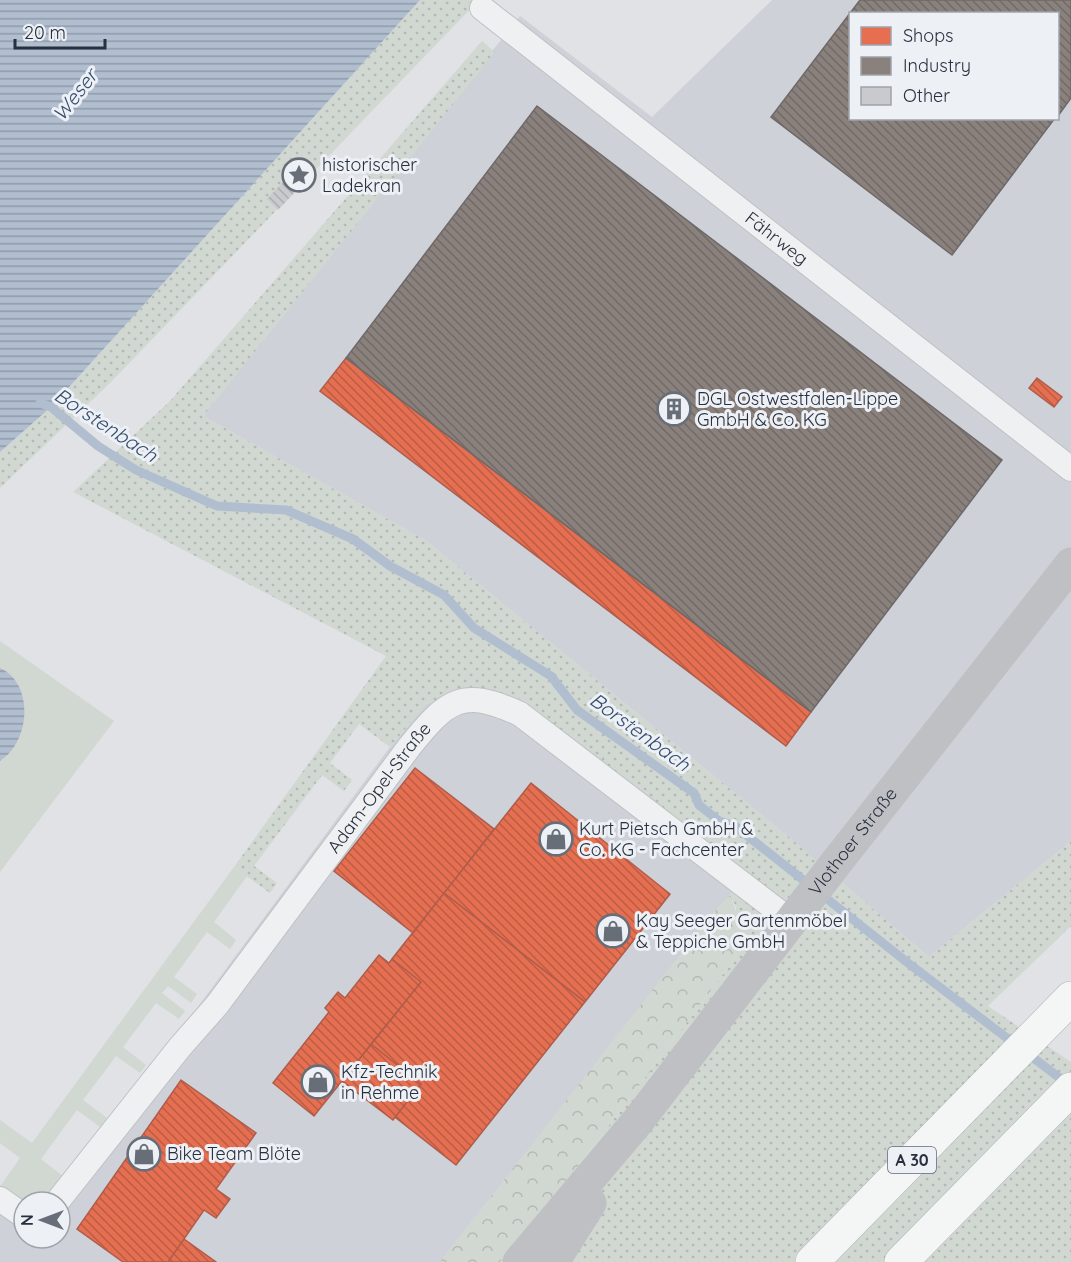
<svg xmlns="http://www.w3.org/2000/svg" width="1071" height="1262" viewBox="0 0 1071 1262" font-family="Quicksand,sans-serif">
<style>
.built{fill:#ced1d8;fill-rule:evenodd}
.grass{fill:url(#grass-dots)}
.forest{fill:url(#forest-crowns)}
.green{fill:#d1d8d1}
.water{fill:url(#water-rules)}
.shops{fill:url(#shops-back-hatch);stroke:#ae5c4b;stroke-width:1.5}
.industry{fill:url(#industry-back-hatch);stroke:#6d6869;stroke-width:1.5}
.lines{fill:none;stroke-linecap:round;stroke-linejoin:round}
.stream{stroke:#b0becf;stroke-width:9}
.building{fill:url(#building-back-hatch)}
.minor-casing{stroke:#bec0c3;stroke-width:26}
.motorway-casing{stroke:#b2b5ba;stroke-width:34}
.minor{stroke:#eff0f2;stroke-width:24}
.secondary{stroke:#bec0c4;stroke-width:33}
.motorway{stroke:#f4f5f5;stroke-width:33}
.labels{text-anchor:middle;stroke-width:6;stroke-linejoin:round;paint-order:stroke}
.shield{fill:#edf0f5;stroke:#636974;stroke-width:1.5}
.shield-label{font-size:16px;font-weight:bold;fill:#282f3d}
.poi-label{font-size:18px;fill:#282f3d;stroke:#edf0f5;text-anchor:start}
.street-label{font-size:18px;fill:#282f3d;stroke:#edf0f5}
.water-label{font-size:20px;font-style:italic;fill:#354d6e;stroke:#edf0f5}
</style>
<defs>
<pattern id="grass-dots" width="8" height="8" patternUnits="userSpaceOnUse" patternTransform="scale(1.5)"><rect width="8" height="8" fill="#d1d8d1"/><path d="M2 2h.1M6 6h.1" fill="none" stroke="#b3bab4" stroke-width="1.8" stroke-linecap="round"/></pattern>
<pattern id="forest-crowns" width="20" height="18" patternUnits="userSpaceOnUse" patternTransform="scale(1.5)"><rect width="20" height="18" fill="#d1d8d1"/><path d="M2 6a3 3 0 1 1 6 0M12 15a3 3 0 1 1 6 0" fill="none" stroke="#b3bab4"/></pattern>
<pattern id="water-rules" width="6" height="5" patternUnits="userSpaceOnUse" patternTransform="scale(1.5)"><rect width="6" height="5" fill="#b0becf"/><path d="M0 2.5h6" fill="none" stroke="#8f9ba9"/></pattern>
<pattern id="shops-back-hatch" width="6" height="6" patternUnits="userSpaceOnUse" patternTransform="scale(1.5)"><rect width="6" height="6" fill="#e76f51"/><path d="M-1 5l2 2M0 0l6 6M5-1l2 2" fill="none" stroke="#bb5c44"/></pattern>
<pattern id="industry-back-hatch" width="6" height="6" patternUnits="userSpaceOnUse" patternTransform="scale(1.5)"><rect width="6" height="6" fill="#8a817c"/><path d="M-1 5l2 2M0 0l6 6M5-1l2 2" fill="none" stroke="#716a67"/></pattern>
<pattern id="building-back-hatch" width="6" height="6" patternUnits="userSpaceOnUse" patternTransform="scale(1.5)"><rect width="6" height="6" fill="#c8cacd"/><path d="M-1 5l2 2M0 0l6 6M5-1l2 2" fill="none" stroke="#acaeb1"/></pattern>
</defs>
<rect width="100%" height="100%" fill="#e0e2e5"/>
<!-- built -->
<path class="built" d="M 772,0 L 1071,0 L 1071,841 L 929,957 L 790,838 L 425,540 L 203,416 L 520,16 L 652,117 ZM 850,14 L 1058,14 L 1058,118 L 850,118 Z
M 475,688 L 522,699 L 745,876 L 440,1262 L 0,1262 L 0,1185 L 13,1194 L 69,1181 L 390,747 L 426,704 ZM 24,1202 L 60,1202 L 60,1238 L 24,1238 Z"/>
<!-- grass -->
<path class="grass" d="M 420,0 L 479,0 L 110,383 L 0,488 L 0,452 L 51,407 Z
M 482,41 L 495,52 L 203,416 L 425,540 L 790,838 L 929,957 L 1071,841 L 1071,926 L 988,1006 L 1071,1062 L 1071,1262 L 500,1262 L 575,1170 L 736,957 L 736,907 L 730,895 L 744,876 L 522,699 L 475,688 L 426,704 L 390,747 L 359,724 L 330,763 L 352,780 L 344,791 L 322,775 L 254,866 L 277,883 L 270,893 L 234,867 L 386,656 L 73,492 L 170,401 Z"/>
<!-- forest -->
<path class="forest" d="M 730,895 L 742,928 L 736,957 L 575,1170 L 500,1262 L 440,1262 L 712,914 Z"/>
<!-- green -->
<path class="green" d="M 0,641 L 114,721 L 0,872 Z
M 234,867 L 247,876 L 214,922 L 236,940 L 230,949 L 207,932 L 174,977 L 197,994 L 191,1003 L 168,986 L 162,993 L 185,1011 L 179,1019 L 156,1003 L 123,1047 L 146,1065 L 140,1073 L 116,1056 L 83,1100 L 107,1118 L 100,1127 L 77,1110 L 41,1159 L 69,1181 C 42,1207 32,1207 1,1185 L 20,1158 L 0,1143 L 0,1120 L 32,1143 Z"/>
<!-- water -->
<path class="water" d="M 0,0 L 420,0 L 51,407 L 0,452 Z
M 0,668 C 35,684 30,742 0,761 Z"/>
<!-- shops -->
<path class="shops" d="M 346,358 L 811,712 L 786,746 L 320,391 Z
M 1037,378 L 1062,397 L 1054,407 L 1029,388 Z
M 415,768 L 494,829 L 413,933 L 334,871 Z
M 531,783 L 670,894 L 585,1002 L 444,893 Z
M 444,893 L 585,1002 L 456,1165 L 395,1117 L 421,1084 L 371,1044 L 421,982 L 392,959 Z
M 379,955 L 389,963 L 392,959 L 421,982 L 314,1116 L 273,1083 L 329,1012 L 325,1008 L 338,992 L 345,998 Z
M 371,1044 L 421,1084 L 393,1120 L 342,1081 Z
M 181,1080 L 256,1133 L 216,1189 L 230,1199 L 216,1218 L 204,1210 L 168,1262 L 123,1262 L 77,1229 Z
M 184,1239 L 216,1262 L 168,1262 Z"/>
<!-- industry -->
<path class="industry" d="M 860,0 L 1071,0 L 1071,98 L 1058,116 L 1058,14 L 850,14 L 850,118 L 1055,118 L 952,255 L 771,117 Z
M 537,106 L 1002,460 L 811,712 L 346,358 Z"/>
<g class="lines">
<!-- stream -->
<path class="stream" d="M 40,403 L 51,407 L 98,446 L 136,470 L 217,506 L 286,510 L 353,539 L 390,566 L 444,595 L 474,628 L 551,676 L 577,710 L 694,793 L 699,805 L 719,821 L 735,826 L 908,963 L 1069,1085"/>
</g>
<!-- building -->
<path class="building" d="M 289,176 L 300,187 L 278,210 L 267,199 Z"/>
<g class="lines">
<defs>
<g id="minor">
<path id="s1" d="M 482,8 L 1071,469"/>
<path d="M 0,1199 L 24,1216"/>
<path id="s2" d="M 57,1202 L 180,1047 L 217,1005 L 410,746 C 447,700 462,687 520,714 L 791,921"/>
</g>
<path id="motorway" d="M 812,1262 L 1071,998
M 901,1262 L 1071,1089"/>
</defs>
<!-- minor casing -->
<use href="#minor" class="minor-casing"/>
<!-- motorway casing -->
<use href="#motorway" class="motorway-casing"/>
<!-- minor -->
<use href="#minor" class="minor"/>
<!-- secondary -->
<g class="secondary">
<path id="s3" d="M 519,1262 L 638,1121 L 832,868 L 1071,564"/>
<path d="M 553,1262 L 590,1203"/>
</g>
<!-- motorway -->
<use href="#motorway" class="motorway"/>
</g>
<!-- icons -->
<defs>
<symbol id="sight-ring" viewBox="-11 -11 22 22"><circle r="9.5" fill="#edf0f5" stroke="#686e78" stroke-width="1.5"/><path d="M0-6L1.8-2.2L6-1.7L2.9 1.2L3.7 5.4L0 3.3L-3.7 5.4L-2.9 1.2L-6-1.7L-1.8-2.2Z" fill="#686e78"/></symbol>
<symbol id="building-ring" viewBox="-11 -11 22 22"><circle r="9.5" fill="#edf0f5" stroke="#686e78" stroke-width="1.5"/><path d="M-4-6H4V6H1V3H-1V6H-4ZM-2.5-4.3h1.7v1.8h-1.7ZM.8-4.3h1.7v1.8H.8ZM-2.5-1h1.7V.8h-1.7ZM.8-1h1.7V.8H.8Z" fill="#686e78"/></symbol>
<symbol id="shop-ring" viewBox="-11 -11 22 22"><circle r="9.5" fill="#edf0f5" stroke="#686e78" stroke-width="1.5"/><path d="M-5-2.5h2.3a2.7 3.5 0 0 1 5.4 0H5L5.5 6h-11ZM-1.5-2.5h3a1.5 2.3 0 0 0-3 0Z" fill="#686e78"/></symbol>
</defs>
<g fill-rule="evenodd">
<use href="#sight-ring" x="280" y="156" width="38" height="38"/>
<use href="#building-ring" x="655" y="390" width="38" height="38"/>
<use href="#shop-ring" x="537" y="820" width="38" height="38"/>
<use href="#shop-ring" x="594" y="912" width="38" height="38"/>
<use href="#shop-ring" x="299" y="1063" width="38" height="38"/>
<use href="#shop-ring" x="125" y="1135" width="38" height="38"/>
</g>
<g class="labels">
<!-- shield labels -->
<rect class="shield" x="888" y="1147" width="48" height="26" rx="4.5"/>
<g class="shield-label">
<text x="912" y="1166">A 30</text>
</g>
<!-- poi labels -->
<g class="poi-label">
<text x="322" y="171">historischer<tspan x="322" dy="21">Ladekran</tspan></text>
<text x="697" y="405">DGL Ostwestfalen-Lippe<tspan x="697" dy="21">GmbH &amp; Co. KG</tspan></text>
<text x="579" y="835">Kurt Pietsch GmbH &amp;<tspan x="579" dy="21">Co. KG - Fachcenter</tspan></text>
<text x="636" y="927">Kay Seeger Gartenmöbel<tspan x="636" dy="21">&amp; Teppiche GmbH</tspan></text>
<text x="341" y="1078">Kfz-Technik<tspan x="341" dy="21">in Rehme</tspan></text>
<text x="167" y="1160">Bike Team Blöte</text>
</g>
<!-- street labels -->
<g class="street-label">
<text dy="6" stroke="none"><textPath href="#s1" startOffset="374">Fährweg</textPath></text>
<text dy="6" stroke="none"><textPath href="#s2" startOffset="525">Adam-Opel-Straße</textPath></text>
<text dy="6" stroke="none"><textPath href="#s3" startOffset="537">Vlothoer Straße</textPath></text>
</g>
<!-- water labels -->
<g class="water-label">
<text transform="translate(75 95) rotate(-52)" y="7">Weser</text>
<text transform="translate(106 425) rotate(33)" y="7">Borstenbach</text>
<text transform="translate(640 732) rotate(36)" y="7">Borstenbach</text>
</g>
</g>
<!-- legend -->
<rect x="849" y="12" width="210" height="108" fill="#edf0f5" stroke="#9ea3ab" stroke-width="1.5"/>
<rect x="861" y="27" width="30" height="18" fill="#e76f51" stroke="#9ea3ab" stroke-width="1.5"/>
<text x="903" y="42" font-size="18" fill="#282f3d">Shops</text>
<rect x="861" y="57" width="30" height="18" fill="#8a817c" stroke="#9ea3ab" stroke-width="1.5"/>
<text x="903" y="72" font-size="18" fill="#282f3d">Industry</text>
<rect x="861" y="87" width="30" height="18" fill="#c8cacd" stroke="#9ea3ab" stroke-width="1.5"/>
<text x="903" y="102" font-size="18" fill="#282f3d">Other</text>
<!-- north arrow -->
<g transform="translate(42 1220) rotate(270)"><circle r="28" fill="#edf0f5" stroke="#9ea3ab" stroke-width="1.5"/>
<path d="M0-4.5L10 22L0 15L-10 22Z" fill="#686e78"/>
<text y="-9" font-size="16" font-weight="bold" text-anchor="middle" fill="#282f3d">N</text>
</g>
<!-- scale -->
<path d="M15 39v9h90v-9" fill="none" stroke="#282f3d" stroke-width="3"/>
<text x="24" y="39" font-size="18" fill="#282f3d" stroke="#edf0f5" stroke-width="4.5" paint-order="stroke">20 m</text>
</svg>
